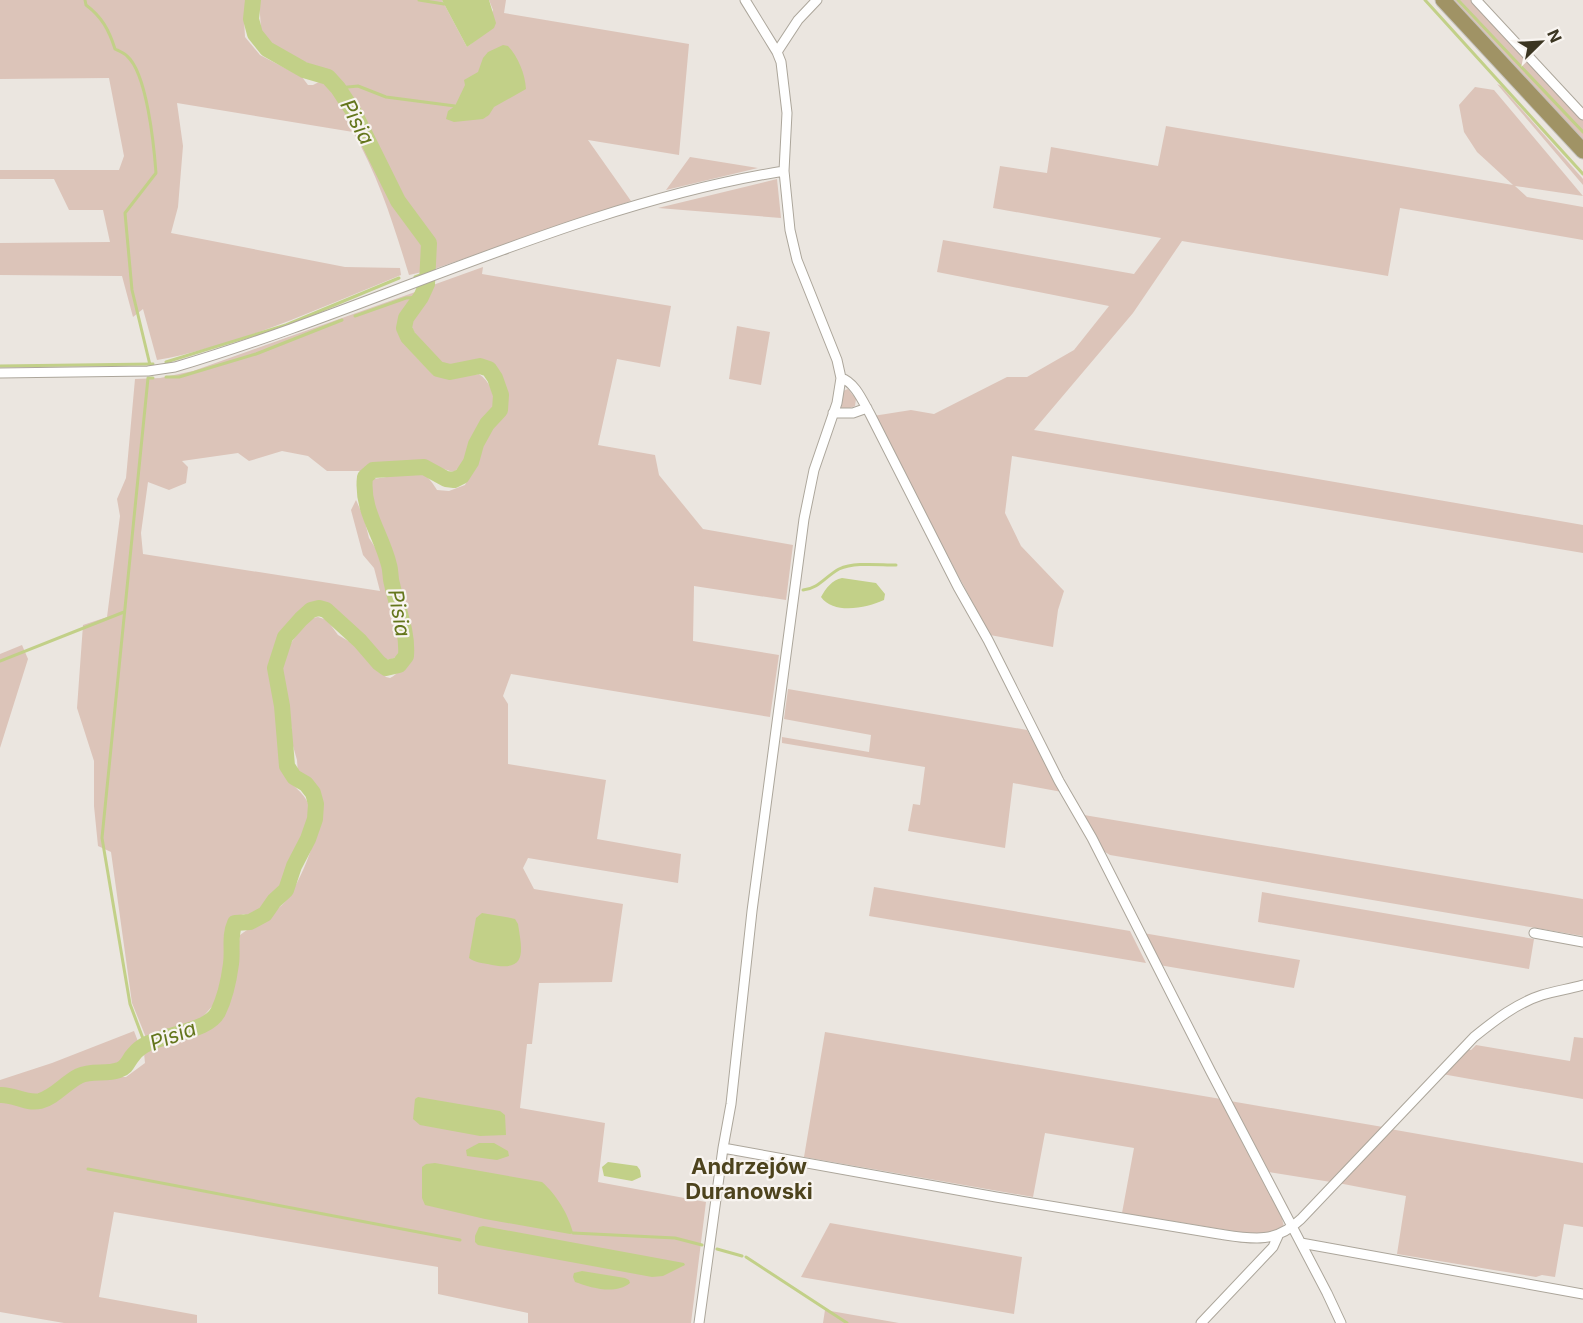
<svg xmlns="http://www.w3.org/2000/svg" width="1583" height="1323" viewBox="0 0 1583 1323" font-family="Inter,sans-serif">
<style>
.green{fill:#dcc4b9}
.water{fill:#c2d088}
.lines{fill:none;stroke-linecap:round;stroke-linejoin:round}
.stream{stroke:#c2d088;stroke-width:3}
.river{stroke:#c2d088;stroke-width:16}
.street-casing{stroke:#aca69b;stroke-width:11}
.primary-casing{stroke:#c4c2bc;stroke-width:17}
.street{stroke:#fff;stroke-width:9}
.primary{stroke:#a09365;stroke-width:15}
.labels{text-anchor:middle;stroke-width:4.5;stroke-linejoin:round;paint-order:stroke}
.water-label{font-size:21px;font-style:italic;fill:#64761c;stroke:#f8f4f0}
.quarter-label{font-size:22px;font-weight:bold;fill:#4d431d;stroke:#f8f4f0}
</style>
<rect width="100%" height="100%" fill="#ebe6e0"/>
<!-- green -->
<path class="green" d="M 0,0 L 248,0 L 244,18 L 245,37 L 260,55 L 302,77 L 308,85 L 313,85 L 321,81 L 331,88 L 350,115 L 380,173 L 391,200 L 426,249 L 424,255 L 426,263 L 422,272 L 409,275 C 394,226 379,177 353,132 L 177,103 L 183,146 L 178,207 L 171,233 L 345,267 L 400,268 L 401,275 C 322,307 241,345 157,360 L 143,309 L 133,317 L 122,276 L 0,275 L 0,243 L 110,242 L 103,210 L 69,210 L 54,179 L 0,179 L 0,170 L 119,170 L 124,156 L 109,78 L 0,79 Z
M 259,0 L 442,0 L 467,47 L 484,34 L 493,10 L 489,0 L 506,0 L 504,13 L 689,44 L 679,155 L 588,140 L 631,201 L 434,269 L 434,254 L 431,238 L 425,233 L 402,199 L 374,140 L 337,77 L 315,66 L 290,56 L 266,42 L 261,29 Z
M 1454,0 L 1473,0 L 1583,119 L 1583,140 Z
M 1497,84 L 1501,86 L 1583,179 L 1583,185 Z
M 1475,87 L 1494,90 L 1583,196 L 1515,186 L 1527,197 L 1583,207 L 1583,240 L 1400,208 L 1388,276 L 1182,241 L 1133,313 L 1034,430 L 1583,525 L 1583,553 L 1012,456 L 1005,513 L 1021,546 L 1064,591 L 1058,610 L 1053,647 L 990,635 L 873,416 L 911,410 L 934,414 L 1007,377 L 1027,377 L 1074,350 L 1109,306 L 937,272 L 943,240 L 1134,274 L 1161,238 L 993,208 L 1000,166 L 1047,173 L 1051,147 L 1158,166 L 1166,126 L 1513,185 L 1477,152 L 1464,132 L 1459,105 Z
M 690,157 L 758,168 L 666,190 Z
M 777,179 L 781,218 L 658,208 Z
M 483,267 L 482,274 L 671,306 L 660,367 L 617,359 L 598,445 L 655,455 L 659,475 L 703,529 L 793,545 L 786,600 L 694,586 L 693,641 L 779,655 L 770,717 L 511,674 L 503,696 L 508,704 L 508,764 L 606,780 L 597,839 L 681,854 L 678,883 L 528,858 L 523,868 L 534,889 L 623,904 L 612,982 L 539,983 L 532,1044 L 527,1044 L 520,1108 L 605,1123 L 598,1182 L 706,1202 L 691,1323 L 528,1323 L 528,1313 L 438,1294 L 438,1267 L 114,1212 L 99,1297 L 197,1315 L 197,1323 L 64,1323 L 0,1312 L 0,1102 C 26,1103 38,1113 63,1095 C 71,1089 76,1081 85,1077 L 126,1077 L 145,1063 L 144,1053 L 147,1048 L 181,1039 L 206,1029 L 224,1015 L 231,996 L 240,935 C 253,925 270,916 282,905 C 300,888 328,816 318,793 C 315,784 305,779 298,775 L 297,760 L 291,739 L 292,729 L 287,714 L 279,668 L 283,654 L 304,625 L 312,618 L 318,617 L 327,620 L 338,635 L 357,646 L 386,677 L 390,678 C 400,673 397,670 403,664 C 408,660 410,660 414,654 L 410,643 L 408,619 L 385,537 L 370,501 L 368,485 L 373,479 C 382,478 418,471 425,475 C 429,478 434,485 437,490 L 449,491 L 465,485 C 474,469 477,450 487,435 C 492,427 501,422 504,413 C 508,403 503,396 502,387 C 497,341 460,376 440,365 C 427,358 414,335 410,321 L 431,293 L 433,285 Z
M 418,291 C 386,337 400,337 433,375 L 451,378 L 479,374 C 490,382 493,391 495,405 C 487,416 477,428 472,441 C 466,456 469,463 453,472 L 422,462 L 373,463 L 363,471 L 327,471 L 308,456 L 282,451 L 249,461 L 238,453 L 182,461 L 188,467 L 186,483 L 169,490 L 148,482 L 141,533 L 143,554 L 380,591 L 374,568 L 363,555 L 351,510 L 356,500 L 364,518 L 369,538 L 378,552 L 384,567 L 398,624 L 402,645 L 399,655 C 395,658 391,660 386,659 C 375,656 373,647 366,640 C 352,625 333,606 313,602 C 289,615 271,647 271,675 C 271,690 276,705 277,720 C 279,736 277,761 285,775 C 292,788 312,795 310,817 C 308,833 296,844 290,858 C 285,869 285,883 278,893 C 272,903 261,911 252,918 L 244,914 L 232,918 L 227,928 L 228,941 L 223,973 L 216,1002 L 200,1020 L 147,1040 L 132,1003 L 111,852 L 98,846 L 94,806 L 94,761 L 77,708 L 83,625 L 107,617 L 120,516 L 117,499 L 126,478 L 135,379 L 160,378 L 193,371 Z
M 737,326 L 770,332 L 761,385 L 729,379 Z
M 848,389 L 856,399 L 855,406 L 850,408 L 841,409 L 843,391 Z
M 22,645 L 28,659 L 0,748 L 0,654 Z
M 788,689 L 1027,730 L 1062,792 L 1013,783 L 1005,848 L 908,831 L 913,804 L 920,805 L 925,767 L 782,743 L 782,737 L 869,752 L 871,735 L 784,719 Z
M 1084,815 L 1583,899 L 1583,936 L 1110,855 L 1100,849 Z
M 874,887 L 1130,931 L 1146,963 L 869,916 Z
M 1262,892 L 1534,939 L 1529,969 L 1258,922 Z
M 1143,933 L 1300,960 L 1294,988 L 1159,965 Z
M 134,1031 L 139,1044 C 135,1049 127,1062 122,1065 C 112,1072 101,1067 90,1068 C 57,1074 43,1115 6,1089 L 0,1090 L 0,1080 L 52,1063 Z
M 825,1032 L 1221,1099 L 1280,1210 L 1284,1227 L 1273,1234 L 1258,1235 L 1122,1213 L 1134,1148 L 1045,1133 L 1033,1197 L 804,1157 Z
M 1574,1037 L 1583,1038 L 1583,1099 L 1442,1074 L 1468,1049 L 1471,1050 L 1476,1045 L 1570,1061 Z
M 1230,1101 L 1383,1127 L 1331,1182 L 1269,1172 L 1267,1171 Z
M 1390,1129 L 1583,1163 L 1583,1227 L 1564,1224 L 1555,1277 L 1542,1275 L 1536,1277 L 1397,1254 L 1406,1196 L 1338,1183 Z
M 830,1223 L 1022,1257 L 1014,1314 L 801,1277 Z
M 825,1310 L 899,1323 L 823,1323 Z"/>
<!-- water -->
<path class="water" d="M 442,0 L 489,0 L 496,23 L 494,28 L 467,47 Z
M 503,45 L 508,46 C 518,57 525,73 526,89 L 494,107 L 489,115 L 483,119 L 454,122 L 446,119 L 448,111 L 455,106 L 465,85 L 464,80 L 478,72 L 483,58 L 488,52 Z
M 842,578 L 876,583 L 885,594 L 884,600 C 867,608 834,615 821,597 C 826,588 832,580 842,578 Z
M 482,913 L 511,918 L 515,919 L 518,924 C 522,950 528,972 492,965 C 484,963 476,963 469,958 L 476,918 Z
M 418,1097 L 500,1111 L 505,1115 L 506,1135 L 480,1136 L 420,1125 L 413,1119 L 415,1099 Z
M 479,1143 L 494,1143 L 508,1151 L 509,1156 L 497,1160 L 467,1156 L 466,1150 Z
M 608,1162 L 637,1166 L 640,1170 L 641,1177 L 632,1181 L 604,1176 L 602,1167 Z
M 435,1163 L 542,1182 C 556,1194 569,1215 573,1233 L 570,1234 L 485,1219 L 425,1205 L 422,1198 L 422,1167 L 426,1164 Z
M 483,1226 L 684,1263 L 685,1265 L 663,1276 L 652,1277 L 478,1245 L 475,1242 L 475,1236 L 479,1227 Z
M 582,1271 L 625,1278 L 629,1280 L 630,1283 C 615,1295 592,1288 575,1282 L 573,1277 L 574,1273 Z"/>
<g class="lines">
<!-- stream -->
<path class="stream" d="M 85,0 L 86,5 C 102,17 109,30 115,49 C 119,51 124,53 127,56 C 147,73 154,146 156,173 L 125,213 L 132,290 L 150,365
M 419,0 L 444,4
M 1425,0 L 1583,174
M 1458,0 L 1583,132
M 338,88 L 358,86 L 386,97 L 455,106
M 415,277 L 428,272
M 355,316 L 406,298 L 421,297
M 166,362 L 286,325 L 399,278
M 0,366 L 153,364
M 166,377 L 179,377 L 256,354 L 342,320
M 803,590 C 818,589 826,576 839,569 C 855,562 878,565 896,565
M 0,661 L 124,612
M 145,1044 L 130,1004 L 102,838 L 148,378 L 153,378
M 88,1169 L 460,1240
M 573,1233 L 675,1238 L 702,1245
M 717,1249 L 742,1256
M 746,1257 L 847,1323"/>
<!-- river -->
<path class="river" d="M 0,1095 C 13,1094 26,1104 40,1101 C 55,1097 65,1083 79,1076 C 92,1070 106,1075 119,1070 C 128,1067 128,1060 134,1054 C 143,1043 157,1040 170,1036 C 185,1031 210,1027 218,1012 C 225,998 229,979 231,964 C 233,950 229,936 235,923 L 250,922 L 265,914 L 274,901 L 286,890 L 294,866 L 308,839 L 315,819 L 316,804 L 313,793 L 306,784 L 294,777 L 287,766 L 282,706 L 275,668 L 285,637 L 301,619 L 311,610 L 319,608 L 326,610 L 360,641 L 379,663 L 386,668 L 399,665 L 406,656 C 408,630 397,608 392,584 C 390,578 391,571 389,565 C 382,535 361,510 365,477 L 373,470 L 424,467 L 446,479 L 454,480 L 462,476 L 471,462 L 476,444 L 487,424 L 500,410 L 501,395 L 495,378 L 489,369 L 480,366 L 450,372 L 438,369 L 408,337 L 404,328 L 406,318 L 421,297 L 427,284 L 429,243 L 398,201 L 355,114 L 338,88 L 328,77 L 304,70 L 267,49 L 255,34 L 251,19 L 253,0"/>
<defs>
<path id="street" d="M 1476,0 L 1583,115
M 777,52 L 798,20 L 817,0
M 0,373 L 148,371 L 175,367 C 379,307 573,205 784,171
M 841,378 C 855,382 863,402 870,414 L 958,587 L 988,640 L 1059,781 L 1092,838 L 1211,1072 L 1327,1293 L 1341,1323
M 833,413 L 853,413 L 867,408
M 1534,933 L 1583,942
M 723,1148 L 996,1197 L 1219,1234 C 1252,1239 1275,1244 1301,1219 L 1474,1037 C 1495,1020 1517,1003 1542,995 C 1555,991 1569,989 1583,985
M 1301,1243 L 1583,1294
M 699,1323 L 723,1148 L 731,1104 L 752,911 L 804,519 L 814,470 L 837,403 L 841,378 L 837,360 L 797,260 L 790,230 L 784,171 L 787,113 L 781,62 L 777,52 L 745,0
M 1201,1323 L 1273,1247 L 1278,1236"/>
<path id="primary" d="M 1443,0 L 1583,151"/>
</defs>
<!-- street casing -->
<use href="#street" class="street-casing"/>
<!-- primary casing -->
<use href="#primary" class="primary-casing"/>
<!-- street -->
<use href="#street" class="street"/>
<!-- primary -->
<use href="#primary" class="primary"/>
</g>
<g class="labels">
<!-- water labels -->
<g class="water-label">
<text transform="translate(357 122) rotate(62)" y="7">Pisia</text>
<text transform="translate(399 613) rotate(80)" y="7">Pisia</text>
<text transform="translate(173 1036) rotate(-21)" y="7">Pisia</text>
</g>
<!-- quarter labels -->
<g class="quarter-label">
<text x="749" y="1174">Andrzejów<tspan x="749" dy="25">Duranowski</tspan></text>
</g>
</g>
<!-- north arrow -->
<g transform="translate(1541 42) rotate(66)" stroke="#f8f4f0" stroke-width="4.5" paint-order="stroke">
<path d="M0-4.5L10 22L0 15L-10 22Z" fill="#3b3521"/>
<text y="-9" font-size="16" font-weight="bold" text-anchor="middle" fill="#3b3521">N</text>
</g>
</svg>
